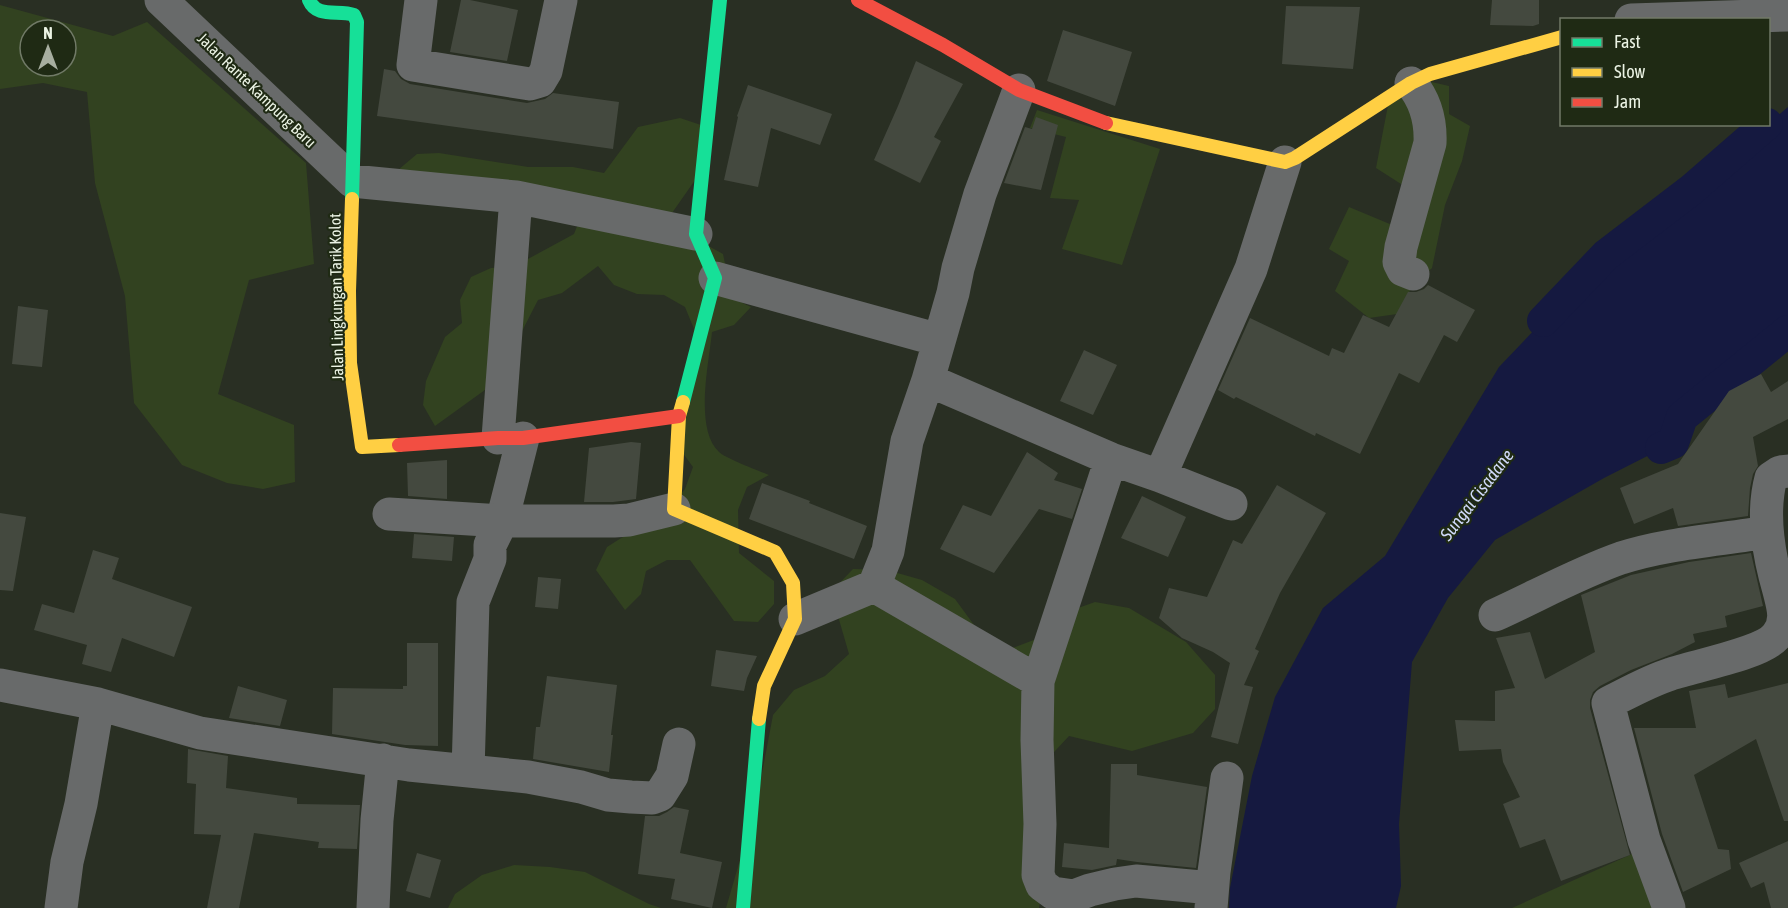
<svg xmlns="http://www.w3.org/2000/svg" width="1788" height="908" viewBox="0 0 1788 908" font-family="'Asap Condensed',sans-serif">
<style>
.green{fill:#324220;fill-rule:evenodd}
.water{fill:#151940}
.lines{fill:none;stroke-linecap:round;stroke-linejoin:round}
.canal{stroke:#151940;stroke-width:32}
.building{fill:#44493f}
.street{stroke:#686a6a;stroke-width:33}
.fast{stroke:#16e098;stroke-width:14}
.slow{stroke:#ffcf43;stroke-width:14}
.jam{stroke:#f24e42;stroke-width:14}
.labels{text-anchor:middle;stroke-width:4.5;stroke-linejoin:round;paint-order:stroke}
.street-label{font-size:16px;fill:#ebf3e4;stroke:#1f2a14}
.water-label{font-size:18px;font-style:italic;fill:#d0d9f9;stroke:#1f2a14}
</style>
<rect width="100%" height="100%" fill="#292f23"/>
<!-- green -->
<path class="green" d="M 0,5 L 113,36 L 147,22 L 306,163 L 314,264 L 249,280 L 218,394 L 294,425 L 295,482 L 263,489 L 227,483 L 182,465 L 134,403 L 125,296 L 95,183 L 87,92 L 43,83 L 0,89 ZM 30,30 L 66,30 L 66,66 L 30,66 Z
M 1423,80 L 1449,86 L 1449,114 L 1470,126 L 1462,161 L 1445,205 L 1432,268 L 1413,285 L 1397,314 L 1369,318 L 1335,291 L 1349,261 L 1329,249 L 1349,207 L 1397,227 L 1412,191 L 1376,168 L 1389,100 Z
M 1037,110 L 1160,149 L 1122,265 L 1062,249 L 1079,200 L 1050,198 L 1066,137 L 1030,128 Z
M 680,118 L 701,125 L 700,173 L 672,213 L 685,233 L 723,254 L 732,298 L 751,307 L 734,325 L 712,332 C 709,363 694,429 719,452 C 725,458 759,471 769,475 L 747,487 L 738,510 L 739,553 L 774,581 L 774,604 L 758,622 L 734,621 L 690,560 L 667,560 L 646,571 L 641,594 L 625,610 L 596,570 L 607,547 L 667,509 L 685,489 L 693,467 L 679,448 L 694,329 L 685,307 L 664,295 L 637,294 L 614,285 L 598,266 L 562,293 L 538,300 L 496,382 L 435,426 L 423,405 L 426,381 L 445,337 L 462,323 L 460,300 L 471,277 L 491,268 L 515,266 L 574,234 L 583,211 L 398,170 L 417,154 L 439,153 L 528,167 L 573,167 L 604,173 L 638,127 Z
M 853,569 L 887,570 L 922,580 L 955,599 L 977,629 L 1007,650 L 1039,638 L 1064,613 L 1095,602 L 1129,608 L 1186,642 L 1215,675 L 1215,709 L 1193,733 L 1132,751 L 1069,736 L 1042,765 L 1046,867 L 1039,908 L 726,908 L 756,805 L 773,715 L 794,690 L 825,676 L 849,654 L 831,592 Z
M 1632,854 L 1657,908 L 1512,908 Z
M 514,865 L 550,867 L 585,872 L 649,904 L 661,908 L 448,908 L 455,894 L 482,875 Z"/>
<!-- water -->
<path class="water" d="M 1788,107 L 1788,331 L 1682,417 L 1673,443 L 1604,478 L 1495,540 L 1448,598 L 1412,662 L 1399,824 L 1401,886 L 1396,908 L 1229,908 L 1230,888 L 1252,776 L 1275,697 L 1323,608 L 1385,556 L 1499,367 L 1606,255 L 1691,190 Z"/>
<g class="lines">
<!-- canal -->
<path class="canal" d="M 1543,321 L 1606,255 L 1691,190 L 1767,124
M 1661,448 L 1673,443 L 1682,417 L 1788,331"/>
</g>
<!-- building -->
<path class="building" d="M 461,0 L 470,0 L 518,10 L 507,61 L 450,52 Z
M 1492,0 L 1539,0 L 1539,24 L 1533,26 L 1490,25 Z
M 1286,6 L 1360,7 L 1353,69 L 1282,64 Z
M 1063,30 L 1132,52 L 1115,106 L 1047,81 Z
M 916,61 L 963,84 L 934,137 L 941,141 L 920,183 L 874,160 L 898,106 Z
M 384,69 L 395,71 L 401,79 L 410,84 L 527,103 L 545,99 L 553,93 L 619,102 L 613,149 L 377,116 Z
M 748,85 L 832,114 L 820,145 L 771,128 L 758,187 L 724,180 L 738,117 L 737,116 Z
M 1036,117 L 1058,125 L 1041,190 L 1004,183 L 1025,127 L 1032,129 Z
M 1428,285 L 1475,310 L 1457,342 L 1444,335 L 1419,383 L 1399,373 L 1360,454 L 1316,433 L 1315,436 L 1236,397 L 1234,399 L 1218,390 L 1250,318 L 1329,356 L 1332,348 L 1344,353 L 1363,315 L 1389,327 L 1408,292 L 1416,292 L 1424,289 Z
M 18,306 L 48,310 L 42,367 L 12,364 Z
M 1084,350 L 1117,365 L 1093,415 L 1060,401 Z
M 1761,374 L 1771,392 L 1788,381 L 1788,419 L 1753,437 L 1758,466 L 1753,474 L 1750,488 L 1748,516 L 1678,526 L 1673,508 L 1634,524 L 1620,488 L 1678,464 L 1729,391 Z
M 631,442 L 641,443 L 636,499 L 613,502 L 584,502 L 589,448 Z
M 1027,452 L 1058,473 L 1054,480 L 1082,489 L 1072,519 L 1039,509 L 994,573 L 940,549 L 963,505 L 991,516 Z
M 447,460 L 447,499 L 408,496 L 407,463 Z
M 762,483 L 810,501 L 809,503 L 867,526 L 854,559 L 749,519 Z
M 1277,485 L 1326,513 L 1280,593 L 1255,649 L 1259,651 L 1244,685 L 1253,687 L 1238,744 L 1211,737 L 1230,663 L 1213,652 L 1182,638 L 1159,618 L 1169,588 L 1207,597 L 1233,540 L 1242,544 Z
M 1142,496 L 1186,517 L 1168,557 L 1121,538 Z
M 0,513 L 26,517 L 13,591 L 0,590 Z
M 414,534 L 454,537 L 452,561 L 412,558 Z
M 93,550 L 119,558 L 112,579 L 192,607 L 174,657 L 122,638 L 111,672 L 82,664 L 87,645 L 34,630 L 42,604 L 74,613 Z
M 1751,553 L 1763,606 L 1725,616 L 1727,627 L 1693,634 L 1695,642 L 1672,654 L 1631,670 L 1600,686 L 1593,692 L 1590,700 L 1590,708 L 1630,855 L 1561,881 L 1545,839 L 1520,848 L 1503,804 L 1520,797 L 1503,762 L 1501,749 L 1459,751 L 1455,720 L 1495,721 L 1495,691 L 1515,688 L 1496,638 L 1530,632 L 1545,679 L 1595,652 L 1581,595 L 1631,575 L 1689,562 Z
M 538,577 L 561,579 L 558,609 L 535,607 Z
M 407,643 L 438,643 L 438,746 L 405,745 L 332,734 L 333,688 L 403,689 L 403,686 L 407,686 Z
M 716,650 L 757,656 L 747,678 L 744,691 L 711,686 Z
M 547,676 L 617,685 L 611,735 L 613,735 L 609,772 L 533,759 L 536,727 L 540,727 Z
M 1788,683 L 1788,821 L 1784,821 L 1756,739 L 1694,775 L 1718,849 L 1729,850 L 1731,869 L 1683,892 L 1662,834 L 1634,728 L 1696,728 L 1689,691 L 1725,684 L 1728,698 Z
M 238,686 L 287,700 L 280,726 L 229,718 Z
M 188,749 L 228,756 L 226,788 L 297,798 L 297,804 L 360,805 L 357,849 L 318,848 L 319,842 L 254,833 L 239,908 L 207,908 L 221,835 L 194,834 L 196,784 L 187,783 Z
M 1111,764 L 1137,764 L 1137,775 L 1207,787 L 1196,868 L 1137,862 L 1117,859 L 1116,865 L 1092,870 L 1062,867 L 1064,843 L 1109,848 Z
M 674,807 L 689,810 L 680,853 L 722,862 L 712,908 L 671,899 L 675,879 L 638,874 L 645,816 L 659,816 L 667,812 Z
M 1788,841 L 1788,908 L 1771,908 L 1764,882 L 1751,888 L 1739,863 Z
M 417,853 L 441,860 L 430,898 L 406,891 Z"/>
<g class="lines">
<!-- street -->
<path class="street" d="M 161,0 L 352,181 L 516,197 L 696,234
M 421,0 L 413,65 L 530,84 L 540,81 L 546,71 L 561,0
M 1631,20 L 1788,15
M 1411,83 C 1425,100 1431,120 1430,143 L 1401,247 L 1399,262 L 1403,270 L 1413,274
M 715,278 L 939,340
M 928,380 L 1111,459 L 1160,476 L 1231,504
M 498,438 L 516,197
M 1160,476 L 1251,269 L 1285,162
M 389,514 L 502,521 L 614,521 L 629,520 L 674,509
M 874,586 L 888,551 L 907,441 L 928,380 L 953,293 L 958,268 L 980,194 L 1019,90
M 1495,615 C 1537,596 1578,573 1621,558 C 1668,543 1719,540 1767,532
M 795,619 L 874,586 L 1038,681 L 1037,740 L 1040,824 L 1038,875 L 1042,885 L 1053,893 L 1074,896 L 1090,890 L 1115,884 L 1136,881 L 1212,888
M 1038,681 L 1111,459
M 0,685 L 98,704 L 81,804 L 67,862 L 61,908
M 98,704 L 200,733 L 409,765 L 528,777 L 581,787 L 608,795 L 631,797 L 652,798 L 660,795 L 672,776 L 679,744
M 468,771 L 473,602 L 490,559 L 490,545 L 502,521 L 523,438
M 373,908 L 377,820 L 383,760
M 1211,908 L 1214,872 L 1227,778
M 1669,908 L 1644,840 L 1608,703 C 1628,693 1649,681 1671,674 C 1694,666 1765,653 1777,635 C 1788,621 1783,607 1779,591 C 1769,556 1761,515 1771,478 L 1780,472 L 1788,471"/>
<!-- fast -->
<path class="fast" d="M 309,0 C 317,19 339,9 354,15 L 357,22 L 352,199
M 683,402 L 715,278 L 696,234 L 720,0
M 743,908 L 759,719"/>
<!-- slow -->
<path class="slow" d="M 1106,123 L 1285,162 L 1295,158 L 1411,83 L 1430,74 L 1562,37
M 352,199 L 349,291 L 350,363 L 362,447 L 399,445
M 683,402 L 679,416 L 674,509 L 775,552 L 793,583 L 795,619 L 764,686 L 759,719"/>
<!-- jam -->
<path class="jam" d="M 858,0 L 943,45 L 1019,90 L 1106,123
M 399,445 L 498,438 L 523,438 L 679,416"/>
</g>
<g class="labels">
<!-- street labels -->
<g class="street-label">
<text transform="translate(257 90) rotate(44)" y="6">Jalan Rante Kampung Baru</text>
<text transform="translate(336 297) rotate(-91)" y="6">Jalan Lingkungan Tarik Kolot</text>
</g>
<!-- water labels -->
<g class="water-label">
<text transform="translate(1477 495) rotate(-53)" y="6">Sungai Cisadane</text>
</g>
</g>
<!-- legend -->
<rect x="1560" y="18" width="210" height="108" fill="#1f2a14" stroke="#717a67" stroke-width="1.5"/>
<rect x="1572" y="38" width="30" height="9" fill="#16e098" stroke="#717a67" stroke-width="1.5"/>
<text x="1614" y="48" font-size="18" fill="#ebf3e4">Fast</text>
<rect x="1572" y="68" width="30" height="9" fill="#ffcf43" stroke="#717a67" stroke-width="1.5"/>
<text x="1614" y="78" font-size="18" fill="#ebf3e4">Slow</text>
<rect x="1572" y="98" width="30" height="9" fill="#f24e42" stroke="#717a67" stroke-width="1.5"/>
<text x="1614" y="108" font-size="18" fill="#ebf3e4">Jam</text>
<!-- north arrow -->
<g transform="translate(48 48)"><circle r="28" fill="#1f2a14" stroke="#717a67" stroke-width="1.5"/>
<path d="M0-4.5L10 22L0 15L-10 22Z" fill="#a7aea0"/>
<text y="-9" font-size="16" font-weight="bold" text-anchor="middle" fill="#ebf3e4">N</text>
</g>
</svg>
